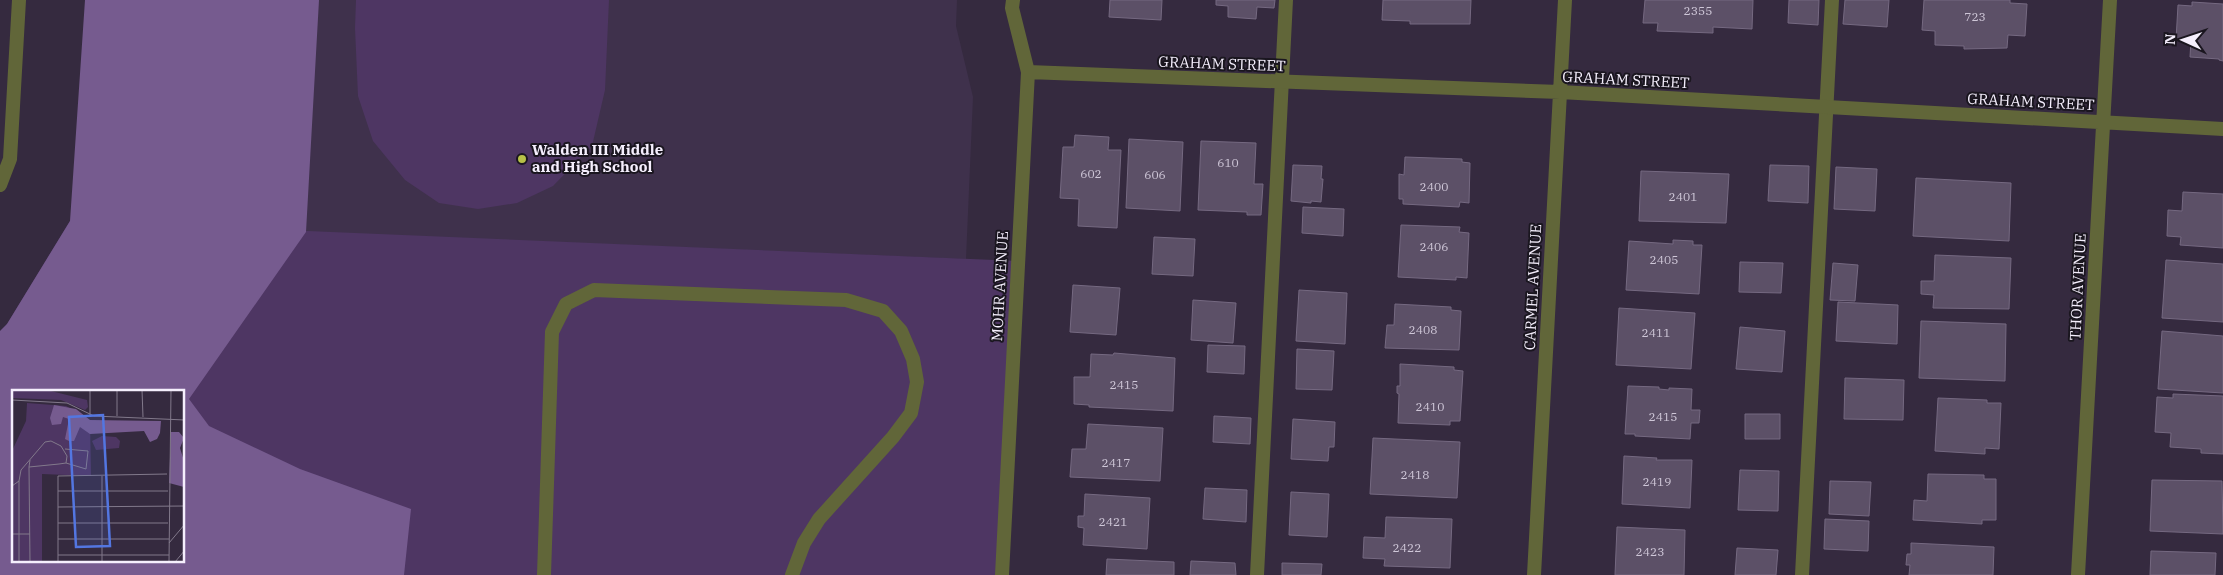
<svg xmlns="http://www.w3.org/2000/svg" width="2223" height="575" viewBox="0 0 2223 575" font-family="'IBM Plex Serif',serif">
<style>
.built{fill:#3f314c}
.green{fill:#4e3663;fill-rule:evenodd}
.forest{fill:#765b8f;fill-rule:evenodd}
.building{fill:#5c5067;stroke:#756981}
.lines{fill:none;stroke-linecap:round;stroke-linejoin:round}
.service{stroke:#616639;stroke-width:14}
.minor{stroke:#616639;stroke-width:14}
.poi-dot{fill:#b7c148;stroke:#1a161f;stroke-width:2}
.labels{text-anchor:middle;stroke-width:4;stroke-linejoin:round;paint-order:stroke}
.number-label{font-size:12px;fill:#cfc7d8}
.street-label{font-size:15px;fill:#f5effd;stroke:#1a161f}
.poi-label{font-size:15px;font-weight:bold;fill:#f5effd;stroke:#1a161f;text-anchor:start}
.inset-road{fill:none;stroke:#82798b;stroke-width:1}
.view{fill:#5376e1;fill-opacity:0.15;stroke:#5376e1;stroke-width:2.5}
.inset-edge{fill:none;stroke:#f5effd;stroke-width:2.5}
</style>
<rect width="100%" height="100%" fill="#352a3f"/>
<!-- built -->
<path class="built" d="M 85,0 L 957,0 L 956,26 L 973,97 L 966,259 L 306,232 Z"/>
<!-- green -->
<path class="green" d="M 356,0 L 609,0 L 605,90 L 592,146 L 553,186 L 517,203 L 478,209 L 439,203 L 405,180 L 373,141 L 358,96 L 355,28 Z
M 70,221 L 1018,261 L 1002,575 L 0,575 L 0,331 L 7,324 ZM 14,391 L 184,391 L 184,561 L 14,561 Z"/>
<!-- forest -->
<path class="forest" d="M 85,0 L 319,0 L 306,232 L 189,399 L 209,426 L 300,469 L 411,509 L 404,575 L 0,575 L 0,331 L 7,324 L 70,221 ZM 14,391 L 184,391 L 184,561 L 14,561 Z"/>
<!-- building -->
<path class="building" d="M 1110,0 L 1162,0 L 1161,20 L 1109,17 Z
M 1216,0 L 1275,0 L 1274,8 L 1257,7 L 1256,19 L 1228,17 L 1228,6 L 1216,5 Z
M 1383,0 L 1471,0 L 1470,24 L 1410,24 L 1410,21 L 1382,20 Z
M 1645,0 L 1753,0 L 1752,29 L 1713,27 L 1713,33 L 1657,31 L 1658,23 L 1643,23 Z
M 1789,0 L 1819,0 L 1818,25 L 1788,23 Z
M 1845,0 L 1889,0 L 1887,27 L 1843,24 Z
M 1924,0 L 2010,0 L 2010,3 L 2027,4 L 2025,36 L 2008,35 L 2007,48 L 1964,49 L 1964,46 L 1935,45 L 1935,31 L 1922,30 Z
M 2192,2 L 2223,4 L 2223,61 L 2219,60 L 2219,59 L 2190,57 L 2191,40 L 2176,40 L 2178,5 L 2192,6 Z
M 1075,135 L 1109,137 L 1108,150 L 1121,150 L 1117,228 L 1078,226 L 1079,199 L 1060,198 L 1063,147 L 1074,147 Z
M 1129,139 L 1183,142 L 1180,211 L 1126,208 Z
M 1201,141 L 1256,143 L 1254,184 L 1263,184 L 1261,215 L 1247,215 L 1247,212 L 1198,210 Z
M 1405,157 L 1462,159 L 1462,162 L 1470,163 L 1469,203 L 1460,202 L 1459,207 L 1403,204 L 1403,199 L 1399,199 L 1399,174 L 1404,175 Z
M 1293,165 L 1322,166 L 1321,179 L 1323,179 L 1321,202 L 1311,201 L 1311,203 L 1291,201 Z
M 1770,165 L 1809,166 L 1808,203 L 1768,201 Z
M 1836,167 L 1877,169 L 1875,211 L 1834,209 Z
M 1641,171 L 1729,174 L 1726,223 L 1639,221 Z
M 1916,178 L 2011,183 L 2009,241 L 1913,236 Z
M 2183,192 L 2223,194 L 2223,248 L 2180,245 L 2181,237 L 2167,236 L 2168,210 L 2182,211 Z
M 1303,207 L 1344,209 L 1343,236 L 1302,233 Z
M 1401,225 L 1460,227 L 1459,232 L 1469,233 L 1467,278 L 1456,277 L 1456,280 L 1398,277 Z
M 1154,237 L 1195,239 L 1193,276 L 1152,274 Z
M 1673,240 L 1693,241 L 1693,245 L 1702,245 L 1699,294 L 1626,290 L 1629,241 L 1673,244 Z
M 1935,255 L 2011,258 L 2009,309 L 1933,308 L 1934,295 L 1921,294 L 1921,281 L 1934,281 Z
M 2166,260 L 2223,264 L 2223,322 L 2162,318 Z
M 1740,262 L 1783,263 L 1781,293 L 1739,292 Z
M 1833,263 L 1858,265 L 1855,301 L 1830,300 Z
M 1073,285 L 1120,288 L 1116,335 L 1070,332 Z
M 1299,290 L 1347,293 L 1345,344 L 1296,341 Z
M 1193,300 L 1236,303 L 1233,343 L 1191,340 Z
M 1838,302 L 1898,305 L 1897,344 L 1836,341 Z
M 1395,304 L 1451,307 L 1451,310 L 1461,311 L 1459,350 L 1385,348 L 1387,325 L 1394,325 Z
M 1619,308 L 1695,313 L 1691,369 L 1616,365 Z
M 1921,321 L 2006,324 L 2005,381 L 1919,378 Z
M 1740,327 L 1785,331 L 1782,372 L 1736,369 Z
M 2162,331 L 2223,336 L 2223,393 L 2158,389 Z
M 1208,345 L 1245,346 L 1244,374 L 1207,372 Z
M 1297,349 L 1334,351 L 1332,390 L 1296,389 Z
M 1114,353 L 1175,358 L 1173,411 L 1089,407 L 1089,405 L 1074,404 L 1074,377 L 1090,377 L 1091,354 L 1113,355 Z
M 1400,364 L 1454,367 L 1454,370 L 1463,371 L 1460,421 L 1450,421 L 1450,425 L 1398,423 L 1399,394 L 1397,393 L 1397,386 L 1400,386 Z
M 1845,378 L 1904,380 L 1903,420 L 1844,419 Z
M 1628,386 L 1659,387 L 1659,389 L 1669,390 L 1669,388 L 1692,389 L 1691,410 L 1700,410 L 1699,423 L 1691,423 L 1690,439 L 1635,436 L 1635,434 L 1625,434 Z
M 2173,394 L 2223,396 L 2223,454 L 2201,453 L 2201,449 L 2170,447 L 2171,433 L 2155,432 L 2157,397 L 2173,398 Z
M 1938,398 L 1987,400 L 1987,403 L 2001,403 L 1999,449 L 1985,448 L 1985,454 L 1935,451 Z
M 1745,414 L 1780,414 L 1780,439 L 1745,439 Z
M 1214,416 L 1251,418 L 1250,444 L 1213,442 Z
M 1293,419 L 1335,422 L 1334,447 L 1329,447 L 1328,461 L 1291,459 Z
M 1088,424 L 1163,428 L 1160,481 L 1070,477 L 1072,449 L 1086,449 Z
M 1373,438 L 1460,442 L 1457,498 L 1370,494 Z
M 1624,456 L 1657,458 L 1656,460 L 1692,460 L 1690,508 L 1622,504 Z
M 1740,470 L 1779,471 L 1778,511 L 1738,510 Z
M 1928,474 L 1984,475 L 1984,479 L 1996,479 L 1996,520 L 1982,520 L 1982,524 L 1913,520 L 1914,500 L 1927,501 Z
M 2152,480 L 2222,481 L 2223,534 L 2150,531 Z
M 1830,481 L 1871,482 L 1869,516 L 1829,514 Z
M 1205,488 L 1247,490 L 1246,522 L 1203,519 Z
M 1291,492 L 1329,494 L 1327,537 L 1289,535 Z
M 1085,494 L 1150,498 L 1147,549 L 1083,545 L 1084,528 L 1078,527 L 1078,516 L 1084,516 Z
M 1386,517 L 1452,519 L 1450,568 L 1384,566 L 1385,559 L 1363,558 L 1364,537 L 1385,538 Z
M 1825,519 L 1869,521 L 1868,551 L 1824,549 Z
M 1617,527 L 1685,530 L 1684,575 L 1615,575 Z
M 1911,543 L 1994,547 L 1993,575 L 1909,575 L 1910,565 L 1906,565 L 1907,554 L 1911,554 Z
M 1737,548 L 1778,550 L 1776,575 L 1735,575 Z
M 2151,551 L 2216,553 L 2215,575 L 2150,575 Z
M 1107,559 L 1174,562 L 1174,575 L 1106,575 Z
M 1191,561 L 1235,563 L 1236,575 L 1190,575 Z
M 1282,563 L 1322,564 L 1321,575 L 1282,575 Z"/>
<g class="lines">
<!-- service -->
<path class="service" d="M 544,575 L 552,332 L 566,304 L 594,290 L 846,300 L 883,311 L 901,331 L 913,359 L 917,382 L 911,413 L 893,437 L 819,519 L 804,543 L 792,575
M 1257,575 L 1286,0
M 1802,575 L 1832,0"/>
<!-- minor -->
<path class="minor" d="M 1028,72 L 1560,92 L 2223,129
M 0,185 L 10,159 L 19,0
M 1002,575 L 1028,72 L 1012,8 L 1013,0
M 1534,575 L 1565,0
M 2078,575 L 2110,0"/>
</g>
<!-- markers -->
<circle class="poi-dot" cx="522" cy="159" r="5"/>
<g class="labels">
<!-- number labels -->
<g class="number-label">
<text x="1698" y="15">2355</text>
<text x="1975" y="21">723</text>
<text x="1228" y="167">610</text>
<text x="1091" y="178">602</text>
<text x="1155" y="179">606</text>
<text x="1434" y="191">2400</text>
<text x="1683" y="201">2401</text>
<text x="1434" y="251">2406</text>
<text x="1664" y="264">2405</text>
<text x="1423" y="334">2408</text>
<text x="1656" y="337">2411</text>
<text x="1124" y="389">2415</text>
<text x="1430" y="411">2410</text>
<text x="1663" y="421">2415</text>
<text x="1116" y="467">2417</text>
<text x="1415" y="479">2418</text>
<text x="1657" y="486">2419</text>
<text x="1113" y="526">2421</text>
<text x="1407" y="552">2422</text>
<text x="1650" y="556">2423</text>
</g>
<!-- street labels -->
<g class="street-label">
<text transform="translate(1222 64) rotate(2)" y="5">GRAHAM STREET</text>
<text transform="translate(1626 80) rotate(3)" y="5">GRAHAM STREET</text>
<text transform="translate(2031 102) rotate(3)" y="5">GRAHAM STREET</text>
<text transform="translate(1000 286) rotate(-87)" y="5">MOHR AVENUE</text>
<text transform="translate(1533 287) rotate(-87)" y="5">CARMEL AVENUE</text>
<text transform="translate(2078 287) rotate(-87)" y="5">THOR AVENUE</text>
</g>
<!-- poi labels -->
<g class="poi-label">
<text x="532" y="155">Walden III Middle<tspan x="532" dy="17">and High School</tspan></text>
</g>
</g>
<!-- overview -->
<g transform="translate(12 390)">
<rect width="172" height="172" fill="#352a3f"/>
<path d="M 0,0 L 35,0 L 75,10 L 76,17 L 73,20 L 49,10 L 0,8 ZM 15,13 L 54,16 L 78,30 L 79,86 L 30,84 L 30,172 L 0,172 L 0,61 L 14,31 ZM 90,46 L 104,47 L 108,51 L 107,58 L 84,60 L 80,51 Z" fill="#4e3663"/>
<path d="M 42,15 L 64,19 L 78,30 L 149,31 L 148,43 L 145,49 L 138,52 L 132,41 L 78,44 L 68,37 L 62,51 L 57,51 L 53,49 L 57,29 L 51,27 L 49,34 L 40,35 L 38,28 ZM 159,42 L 167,42 L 172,48 L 168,58 L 172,71 L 172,97 L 157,93 Z" fill="#765b8f"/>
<path class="inset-road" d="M 130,0 L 131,27M 0,10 L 55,13 L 82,26 L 173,30M 78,25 L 78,0M 105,26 L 105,0M 53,59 L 76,61 L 74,79 L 54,73M 17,77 L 18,172M 90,86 L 90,172M 7,91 L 7,172M 0,96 L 7,91 L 9,80 L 33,52 L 39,51 L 49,56 L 55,66 L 54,73 L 47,74 L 17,77 L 18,70M 46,101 L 156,101M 46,117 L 173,116M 46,133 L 156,133M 0,144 L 18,144M 46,149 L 157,149M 157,153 L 173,134M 46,165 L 157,165M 46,172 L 46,86 L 155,84M 157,172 L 159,0M 163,172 L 173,160"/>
<path class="view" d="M 91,25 L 98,156 L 64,157 L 57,27 Z"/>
<rect width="172" height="172" class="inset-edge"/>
</g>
<!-- north arrow -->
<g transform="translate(2183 40) rotate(273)" stroke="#1a161f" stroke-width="4" paint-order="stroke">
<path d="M0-4L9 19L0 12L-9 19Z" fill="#f5effd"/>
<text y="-8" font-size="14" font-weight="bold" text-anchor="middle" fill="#f5effd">N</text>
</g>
</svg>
